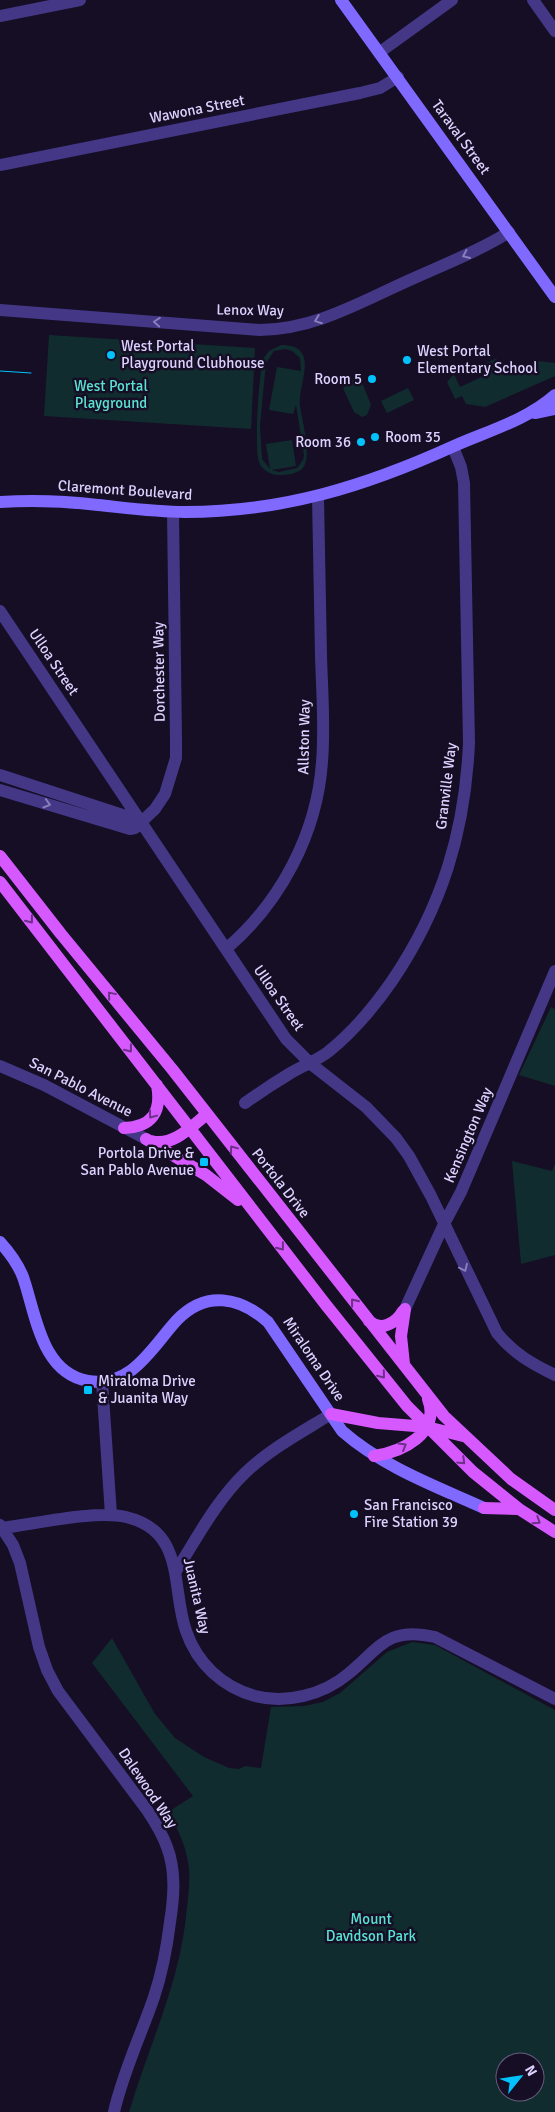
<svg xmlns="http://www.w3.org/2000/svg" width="555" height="2112" viewBox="0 0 555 2112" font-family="Signika,sans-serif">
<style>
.green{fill:#112c2f;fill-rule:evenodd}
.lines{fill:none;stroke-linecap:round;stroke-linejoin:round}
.street{stroke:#443786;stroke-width:12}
.secondary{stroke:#8069ff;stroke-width:12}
.primary{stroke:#d659ff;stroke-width:12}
.tram{stroke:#00c3fd;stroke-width:1}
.oneway{stroke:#897dbc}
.oneway2{stroke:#6c3087}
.poi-dot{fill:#00c3fd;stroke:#150e25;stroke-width:2}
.labels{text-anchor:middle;stroke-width:5;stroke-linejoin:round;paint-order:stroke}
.street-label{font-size:15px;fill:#ddd2ff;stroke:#150e25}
.poi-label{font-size:15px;fill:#ddd2ff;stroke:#150e25;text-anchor:start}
.park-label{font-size:15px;fill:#59e3d3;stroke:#150e25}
</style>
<rect width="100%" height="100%" fill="#150e25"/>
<!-- green -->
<path class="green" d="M 49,335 L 255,348 L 251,429 L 44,416 Z
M 281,345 C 322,345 297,385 300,406 C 302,421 313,458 302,469 C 296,474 287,475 280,475 C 272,476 262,470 259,462 C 254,448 259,374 263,359 L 269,351 ZM 285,349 L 292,351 L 300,358 L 301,371 L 277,367 L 269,410 L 293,414 L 296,405 L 304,455 L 303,460 L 297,468 L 279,472 L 272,470 L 296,466 L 292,440 L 266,444 L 270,469 L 262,459 L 260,425 L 266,363 L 274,351 Z
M 495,359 L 502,361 L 505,367 L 520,371 L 539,361 L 555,363 L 555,376 L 485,407 L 466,404 L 462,396 L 455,399 L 447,382 L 454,374 L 460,387 L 490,373 L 486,363 Z
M 360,377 L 371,405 L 367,415 L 362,417 L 354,412 L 343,388 L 354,379 Z
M 408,388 L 414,400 L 387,413 L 381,401 Z
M 551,1007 L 555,1009 L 555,1086 L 519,1075 Z
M 512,1161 L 552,1171 L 555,1164 L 555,1255 L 521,1264 Z
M 112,1638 L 155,1714 L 175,1738 L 204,1757 L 229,1768 L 239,1769 L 245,1766 L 261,1768 L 271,1707 L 304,1706 L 323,1702 L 340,1693 L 387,1652 L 412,1642 L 435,1645 L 555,1710 L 555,2112 L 129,2112 C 150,2042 181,1981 187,1907 C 189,1891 191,1873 187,1857 C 184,1841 176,1826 168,1812 L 193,1796 L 92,1663 ZM 505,2062 L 535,2062 L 535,2092 L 505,2092 Z"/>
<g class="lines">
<!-- street -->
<path class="street" d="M 533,0 L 555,31
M 0,16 L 80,0
M 380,52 L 452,0
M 0,165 L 360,93 L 380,88 L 398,77
M 0,310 L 260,330 C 317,329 362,301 412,279 C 445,264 479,251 509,232
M 0,611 L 286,1039 L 311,1064 L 366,1107 L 396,1138 L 409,1156 L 431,1196 L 497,1333 C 513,1353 532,1364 555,1375
M 0,775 L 141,821
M 0,790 L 130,829 L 135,828 L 155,809 L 165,794 L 176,758 L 176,740 L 173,512
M 226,949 C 280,903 317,834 322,762 C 325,727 322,691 321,656 C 320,603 319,550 318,497
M 0,1066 L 44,1085 L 146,1139
M 245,1103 C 259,1093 274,1083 289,1074 C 302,1066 316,1061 328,1052 C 353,1032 374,1007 392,981 C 442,907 465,832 469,743 L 464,483 L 461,467 L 453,447
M 405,1309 L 444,1224 L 461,1192 L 555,971
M 102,1381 L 111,1515
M 0,1525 L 2,1528 C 35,1524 95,1510 126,1517 C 186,1531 171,1588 186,1631 C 197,1663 222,1687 255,1696 C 286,1704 323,1695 348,1674 C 380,1648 387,1626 435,1637 L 555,1699
M 2,1528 L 13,1545 L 20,1563 L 39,1647 L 47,1670 L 58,1691 L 147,1810 C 155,1822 162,1833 167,1847 C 176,1871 174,1897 170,1922 C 167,1947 162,1973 154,1997 C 141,2035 123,2072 114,2112
M 176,1571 C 197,1538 216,1501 245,1473 C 270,1449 302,1432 331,1414"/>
<!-- secondary -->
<path class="secondary" d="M 341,0 L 555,297
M 535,413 L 555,409
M 0,502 C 33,500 65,501 98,505 C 127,508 156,512 185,512 C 283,512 366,486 454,446 C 488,431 527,420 555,395
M 0,1242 C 9,1252 18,1264 23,1277 C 36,1314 41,1373 88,1381 C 132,1388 152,1347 177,1320 C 206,1290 240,1297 268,1322 L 342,1431 C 383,1467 435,1486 484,1508"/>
<!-- primary -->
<path class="primary" d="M 0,856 L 61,934 L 172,1069 L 444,1416 L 511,1479 L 555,1510
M 0,882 L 326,1305 L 407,1406 L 473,1472 L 519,1509 L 555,1532
M 124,1128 C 152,1127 162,1112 157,1085
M 146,1139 L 206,1175 L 238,1200
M 151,1141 C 173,1147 191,1127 207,1114
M 369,1321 C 381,1332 396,1323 403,1311
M 404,1364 L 401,1336 L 405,1309
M 331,1414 L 378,1423 L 427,1427 L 463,1436
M 374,1456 C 402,1452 441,1433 428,1399
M 484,1508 L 519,1509"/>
<!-- tram -->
<path class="tram" d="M 0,371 L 31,373"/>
</g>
<!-- one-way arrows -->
<defs><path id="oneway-chevron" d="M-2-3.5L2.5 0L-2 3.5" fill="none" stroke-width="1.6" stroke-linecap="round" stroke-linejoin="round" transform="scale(1.25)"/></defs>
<g class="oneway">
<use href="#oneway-chevron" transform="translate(466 255) rotate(156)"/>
<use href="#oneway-chevron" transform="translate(318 320) rotate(159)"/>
<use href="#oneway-chevron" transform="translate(157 322) rotate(-176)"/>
<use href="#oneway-chevron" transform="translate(47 804) rotate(17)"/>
<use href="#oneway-chevron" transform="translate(464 1268) rotate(65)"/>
</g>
<g class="oneway2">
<use href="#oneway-chevron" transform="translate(30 920) rotate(52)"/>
<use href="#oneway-chevron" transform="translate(111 995) rotate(-130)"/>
<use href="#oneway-chevron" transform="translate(129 1049) rotate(52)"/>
<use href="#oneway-chevron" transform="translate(152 1115) rotate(127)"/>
<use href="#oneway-chevron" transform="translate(233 1149) rotate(-127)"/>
<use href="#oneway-chevron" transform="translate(281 1247) rotate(52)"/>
<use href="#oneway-chevron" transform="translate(354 1302) rotate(-128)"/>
<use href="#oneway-chevron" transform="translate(382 1375) rotate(51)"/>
<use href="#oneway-chevron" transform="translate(403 1446) rotate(-31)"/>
<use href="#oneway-chevron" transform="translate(462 1461) rotate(44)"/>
<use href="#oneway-chevron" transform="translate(537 1521) rotate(33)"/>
</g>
<!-- markers -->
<g class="poi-dot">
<circle cx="111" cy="355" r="5"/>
<circle cx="407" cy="360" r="5"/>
<circle cx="372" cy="379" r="5"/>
<circle cx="375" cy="437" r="5"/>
<circle cx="361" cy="442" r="5"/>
<rect x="199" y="1157" width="10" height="10" rx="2.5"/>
<rect x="83" y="1385" width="10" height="10" rx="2.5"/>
<circle cx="354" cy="1514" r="5"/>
</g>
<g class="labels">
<!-- street labels -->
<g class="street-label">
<text transform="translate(197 109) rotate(-11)" y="5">Wawona Street</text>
<text transform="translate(461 137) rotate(54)" y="5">Taraval Street</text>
<text transform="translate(250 310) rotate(1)" y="5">Lenox Way</text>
<text transform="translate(125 490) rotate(4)" y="5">Claremont Boulevard</text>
<text transform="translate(54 662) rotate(56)" y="5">Ulloa Street</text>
<text transform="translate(159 672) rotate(-91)" y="5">Dorchester Way</text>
<text transform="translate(304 737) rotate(-89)" y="5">Allston Way</text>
<text transform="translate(446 786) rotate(-83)" y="5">Granville Way</text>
<text transform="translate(279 998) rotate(55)" y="5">Ulloa Street</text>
<text transform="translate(81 1087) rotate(27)" y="5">San Pablo Avenue</text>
<text transform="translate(468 1135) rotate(-67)" y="5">Kensington Way</text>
<text transform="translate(281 1183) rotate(52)" y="5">Portola Drive</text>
<text transform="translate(314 1359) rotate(56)" y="5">Miraloma Drive</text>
<text transform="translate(197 1596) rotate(77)" y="5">Juanita Way</text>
<text transform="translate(148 1788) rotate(56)" y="5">Dalewood Way</text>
</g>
<!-- poi labels -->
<g class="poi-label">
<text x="121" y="351">West Portal<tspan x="121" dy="17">Playground Clubhouse</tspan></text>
<text x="417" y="356">West Portal<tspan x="417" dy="17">Elementary School</tspan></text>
<text x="362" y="384" text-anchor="end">Room 5</text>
<text x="385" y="442">Room 35</text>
<text x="351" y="447" text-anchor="end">Room 36</text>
<text x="194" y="1158" text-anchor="end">Portola Drive &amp;<tspan x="194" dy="17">San Pablo Avenue</tspan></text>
<text x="98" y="1386">Miraloma Drive<tspan x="98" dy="17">&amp; Juanita Way</tspan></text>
<text x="364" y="1510">San Francisco<tspan x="364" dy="17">Fire Station 39</tspan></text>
</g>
<!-- park labels -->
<g class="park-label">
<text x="111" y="391">West Portal<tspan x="111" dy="17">Playground</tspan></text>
<text x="371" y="1924">Mount<tspan x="371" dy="17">Davidson Park</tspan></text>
</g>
</g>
<!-- north arrow -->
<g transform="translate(520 2077) rotate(60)"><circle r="24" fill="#150e25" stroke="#655c7c"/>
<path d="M0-4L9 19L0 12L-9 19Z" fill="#00c3fd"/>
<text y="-8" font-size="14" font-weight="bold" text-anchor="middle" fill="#ddd2ff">N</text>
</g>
</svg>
